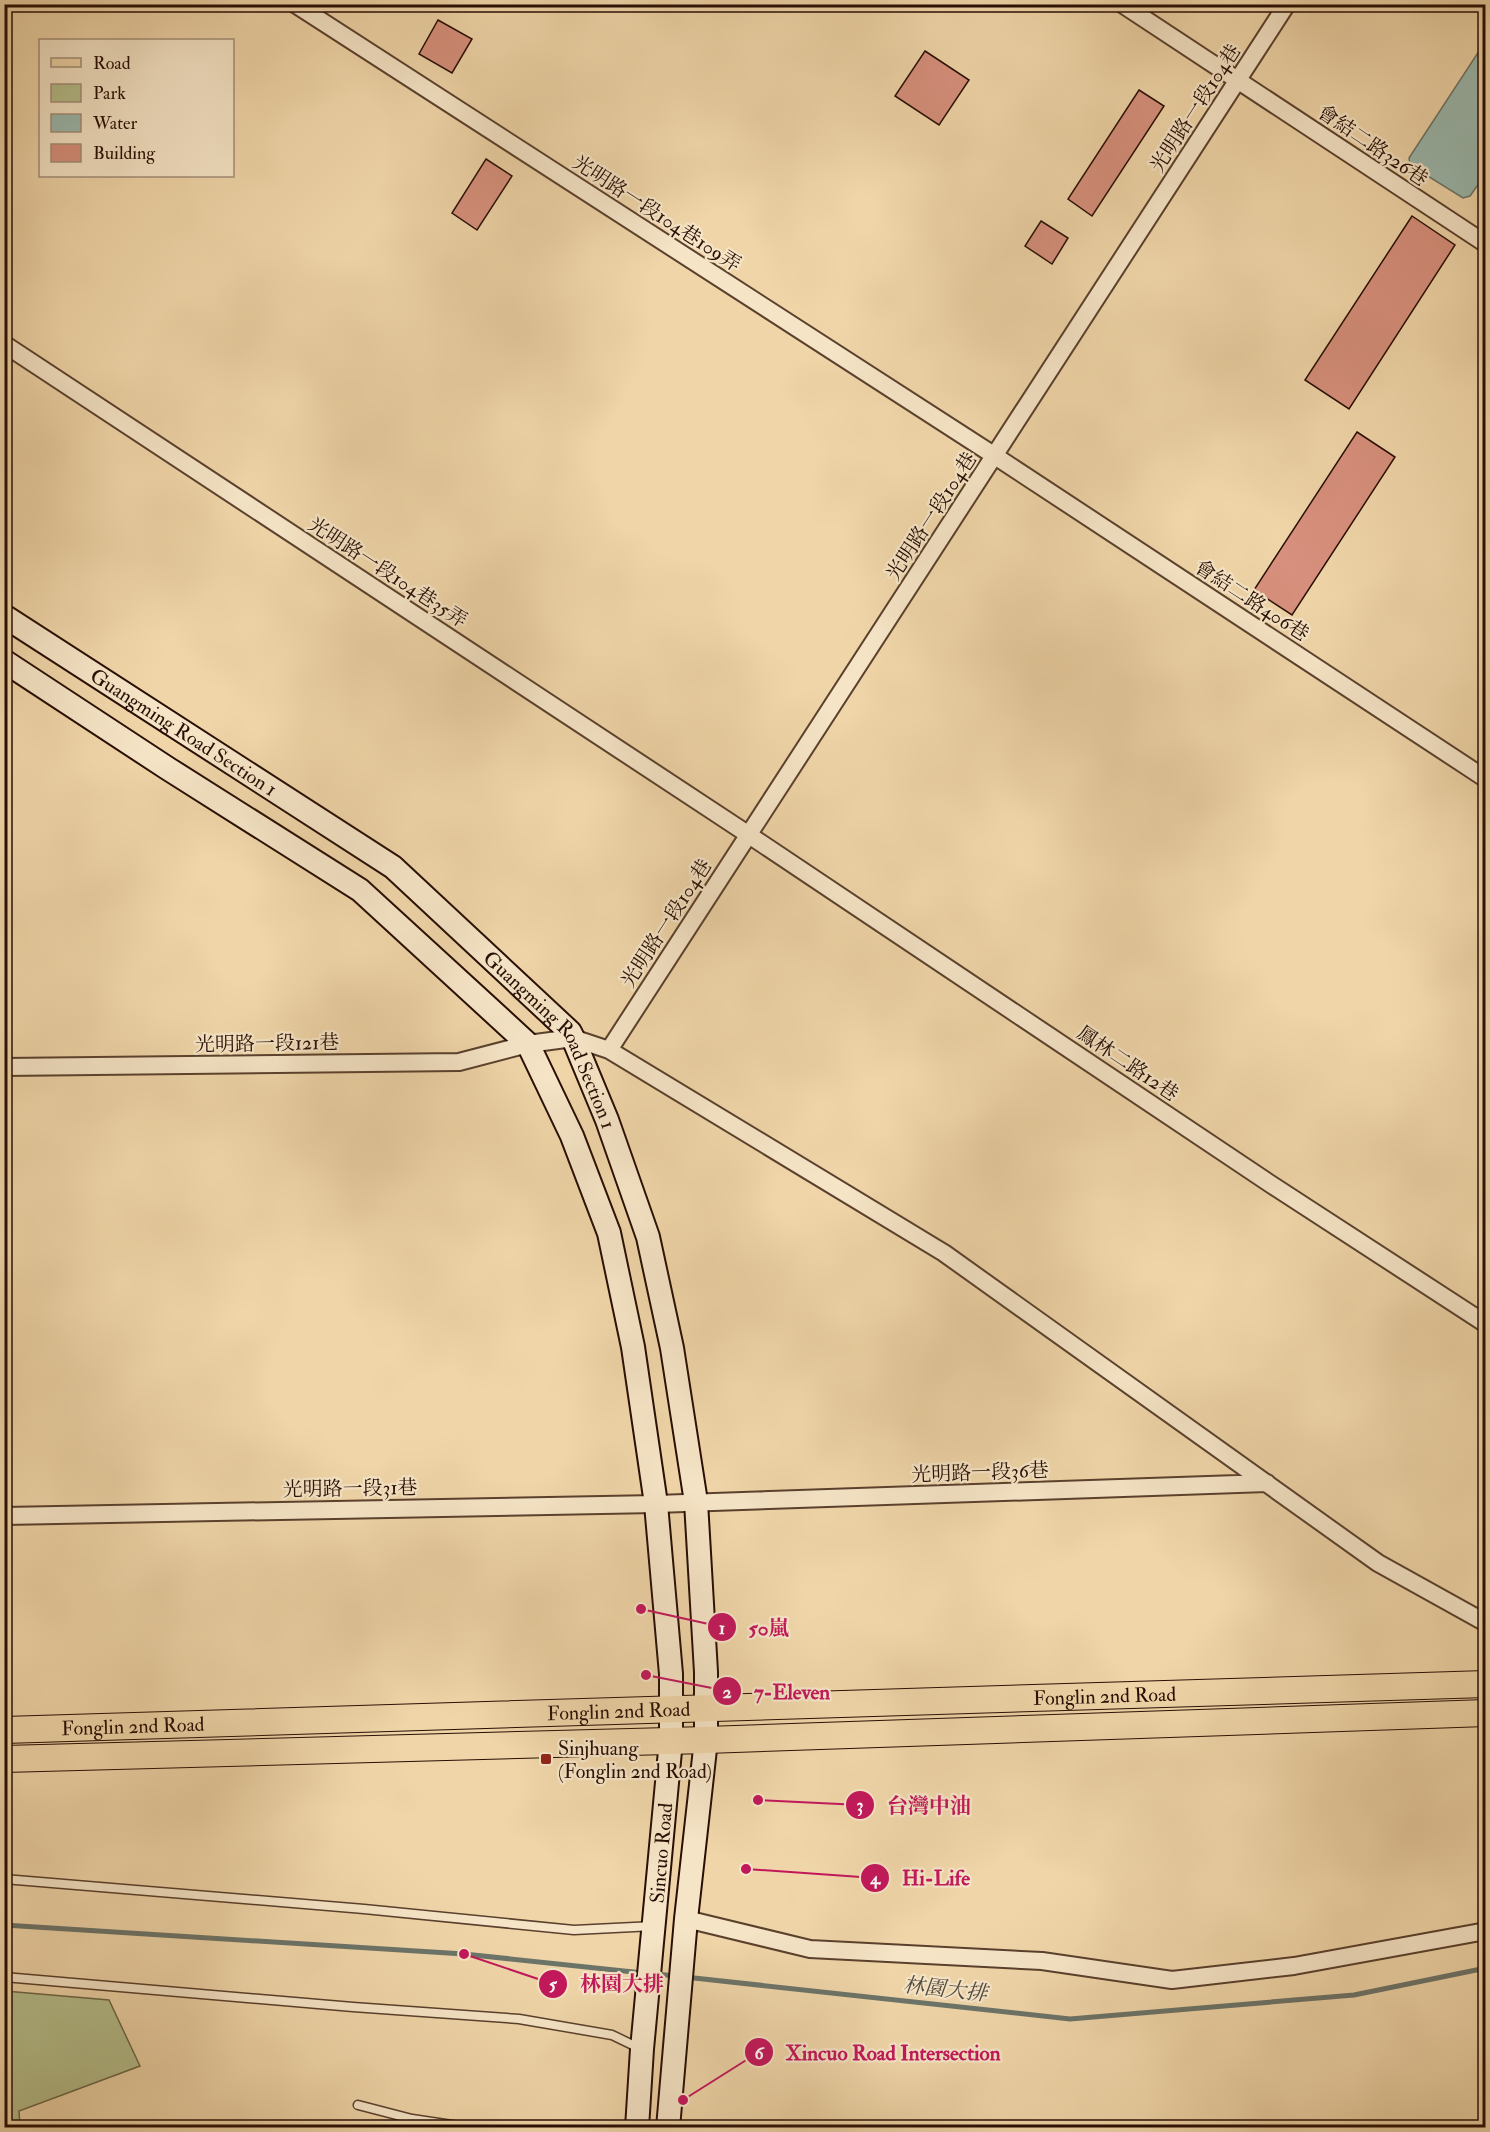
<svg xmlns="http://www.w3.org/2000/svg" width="1490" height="2132" viewBox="0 0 1490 2132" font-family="'IM FELL Double Pica','Noto Serif TC',serif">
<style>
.green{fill:#b4be8b;stroke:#6e6648;stroke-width:1.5}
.water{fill:#9ab8ad;stroke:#6c7469;stroke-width:1.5}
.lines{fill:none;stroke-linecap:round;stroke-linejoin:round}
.stream{stroke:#6c7469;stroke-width:5}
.building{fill:#d7907d;stroke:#280e04;stroke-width:1.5}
.lane-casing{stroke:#5a402d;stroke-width:11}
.street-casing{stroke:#5a402d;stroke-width:20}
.secondary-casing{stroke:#280e04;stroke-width:26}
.primary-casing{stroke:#280e04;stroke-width:28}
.lane{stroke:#f5e4c6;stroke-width:8}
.street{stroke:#f5e4c6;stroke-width:16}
.secondary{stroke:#f5e4c6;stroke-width:22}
.primary{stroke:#efd5a8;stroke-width:26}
.poi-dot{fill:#8f2418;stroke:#f5e4c6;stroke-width:2}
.labels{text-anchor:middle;stroke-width:4.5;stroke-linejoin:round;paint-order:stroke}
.street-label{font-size:20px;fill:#280e04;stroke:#f5e4c6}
.poi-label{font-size:20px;fill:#280e04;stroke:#f5e4c6;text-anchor:start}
.water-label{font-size:21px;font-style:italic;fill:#504a3f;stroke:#f5e4c6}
.leader{fill:none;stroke:#c2185b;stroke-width:2}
.callout-dot{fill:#c2185b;stroke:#f5e4c6;stroke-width:2}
.mark-label{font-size:18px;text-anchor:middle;font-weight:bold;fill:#fff}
.callout-label{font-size:21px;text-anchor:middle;font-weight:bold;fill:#c2185b;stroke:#f5e4c6;stroke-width:4.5;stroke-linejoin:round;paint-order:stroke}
</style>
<rect width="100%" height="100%" fill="#efd5a8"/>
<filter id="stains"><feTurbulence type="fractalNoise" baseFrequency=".00333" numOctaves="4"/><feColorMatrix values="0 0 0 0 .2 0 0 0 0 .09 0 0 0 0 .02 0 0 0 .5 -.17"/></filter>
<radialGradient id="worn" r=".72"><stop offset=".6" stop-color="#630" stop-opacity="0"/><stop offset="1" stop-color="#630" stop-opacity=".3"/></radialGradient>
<!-- green -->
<path class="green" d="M 5,1991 L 109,2000 L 140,2066 L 19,2111 L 20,2127 L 5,2127 Z"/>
<!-- water -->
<path class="water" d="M 1485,42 L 1485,175 L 1470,196 L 1463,198 L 1410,165 L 1409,158 Z"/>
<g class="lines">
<!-- stream -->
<path class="stream" d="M 4,1925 L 464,1954 L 643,1973
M 655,1974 L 676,1976
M 685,1977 L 1070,2019 L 1354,1995 L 1486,1968"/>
</g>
<!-- building -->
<path class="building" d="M 438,20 L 472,39 L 452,73 L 419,54 Z
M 925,51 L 969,80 L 939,125 L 895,96 Z
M 1139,90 L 1164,106 L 1092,216 L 1068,199 Z
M 486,159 L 512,176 L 477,230 L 452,213 Z
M 1412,216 L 1455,245 L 1349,409 L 1305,380 Z
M 1041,221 L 1068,238 L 1052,264 L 1025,246 Z
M 1357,432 L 1395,457 L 1292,615 L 1254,590 Z"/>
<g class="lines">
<defs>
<path id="lane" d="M 4,1879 L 364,1909 L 574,1930 L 654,1926
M 4,1977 L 353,2007 L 519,2019 L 612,2035 L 639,2048
M 358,2105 L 412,2119 L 472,2128"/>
<path id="street" d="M 295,4 L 995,456 L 1486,779
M 1122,4 L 1486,244
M 4,344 L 749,835 L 1272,1185 L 1486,1324
M 609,1050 L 1287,4
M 4,1067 L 459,1062 L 528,1044 L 573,1038 L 609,1050 L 944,1253 L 1378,1563 L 1486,1623
M 4,1516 L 656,1504 L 1267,1483
M 686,1919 L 810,1949 L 1042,1961 L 1172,1980 L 1294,1966 L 1486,1931"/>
<g id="secondary">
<path id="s1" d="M 4,616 L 393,867 L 570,1032 L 573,1038 L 607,1120 L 648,1237 L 672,1348 L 696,1502 L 706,1672 L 706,1740 L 686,1919 L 668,2128"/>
<path d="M 4,661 L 167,768 L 360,890 L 528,1044 L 572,1136 L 609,1233 L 633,1347 L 656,1504 L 671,1674 L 671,1740 L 642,2049 L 637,2128"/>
</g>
<g id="primary">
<path id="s2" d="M 4,1730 L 1486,1684"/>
<path d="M 4,1759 L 706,1740 L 1486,1713"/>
</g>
</defs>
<!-- lane casing -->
<use href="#lane" class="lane-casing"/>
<!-- street casing -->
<use href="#street" class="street-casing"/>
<!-- secondary casing -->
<use href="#secondary" class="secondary-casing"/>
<!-- primary casing -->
<use href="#primary" class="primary-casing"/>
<!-- lane -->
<use href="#lane" class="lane"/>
<!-- street -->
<use href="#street" class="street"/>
<!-- secondary -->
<use href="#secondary" class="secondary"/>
<!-- primary -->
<use href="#primary" class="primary"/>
</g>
<!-- markers -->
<rect class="poi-dot" x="540" y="1753" width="12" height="12" rx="3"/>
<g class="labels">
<!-- street labels -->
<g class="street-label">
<text transform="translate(1195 108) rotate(-57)" y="7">光明路一段104巷</text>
<text transform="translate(1373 145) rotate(34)" y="7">會結二路326巷</text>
<text transform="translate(657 213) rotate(33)" y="7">光明路一段104巷109弄</text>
<text transform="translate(931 516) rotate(-57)" y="7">光明路一段104巷</text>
<text transform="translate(388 572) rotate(33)" y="7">光明路一段104巷35弄</text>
<text transform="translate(1252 600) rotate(33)" y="7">會結二路406巷</text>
<text dy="7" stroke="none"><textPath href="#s1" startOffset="214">Guangming Road Section 1</textPath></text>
<text transform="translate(666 923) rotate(-57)" y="7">光明路一段104巷</text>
<text transform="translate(267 1043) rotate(-1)" y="7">光明路一段121巷</text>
<text dy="7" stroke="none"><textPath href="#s1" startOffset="700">Guangming Road Section 1</textPath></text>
<text transform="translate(1128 1063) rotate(34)" y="7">鳳林二路12巷</text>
<text transform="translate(980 1472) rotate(-2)" y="7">光明路一段36巷</text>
<text transform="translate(350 1488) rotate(-1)" y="7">光明路一段31巷</text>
<text dy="7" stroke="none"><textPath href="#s2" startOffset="1101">Fonglin 2nd Road</textPath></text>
<text dy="7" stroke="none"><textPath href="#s2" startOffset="615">Fonglin 2nd Road</textPath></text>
<text dy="7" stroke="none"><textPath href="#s2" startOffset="129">Fonglin 2nd Road</textPath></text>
<text transform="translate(661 1853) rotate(-85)" y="7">Sincuo Road</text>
</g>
<!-- poi labels -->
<g class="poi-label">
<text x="558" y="1755">Sinjhuang<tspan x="558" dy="23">(Fonglin 2nd Road)</tspan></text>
</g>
<!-- water labels -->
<g class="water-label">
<text transform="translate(945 1989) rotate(6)" y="7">林園大排</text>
</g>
</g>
<!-- callouts -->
<path class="leader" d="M641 1609L722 1627M646 1675L727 1691M758 1800L860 1805M746 1869L875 1878M464 1954L553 1984M683 2100L759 2052"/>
<g class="callout-dot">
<circle cx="641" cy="1609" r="6"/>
<circle cx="646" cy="1675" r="6"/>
<circle cx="758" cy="1800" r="6"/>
<circle cx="746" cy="1869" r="6"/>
<circle cx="464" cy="1954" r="6"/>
<circle cx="683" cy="2100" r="6"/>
<circle cx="722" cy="1627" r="15"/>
<circle cx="727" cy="1691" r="15"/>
<circle cx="860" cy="1805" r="15"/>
<circle cx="875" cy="1878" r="15"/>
<circle cx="553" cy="1984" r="15"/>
<circle cx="759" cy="2052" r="15"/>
</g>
<g class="mark-label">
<text x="722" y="1634">1</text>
<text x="727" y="1698">2</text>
<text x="860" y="1811">3</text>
<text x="875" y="1884">4</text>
<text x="553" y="1990">5</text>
<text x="759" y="2059">6</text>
</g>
<g class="callout-label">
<text x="769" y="1635">50嵐</text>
<text x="792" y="1699">7-Eleven</text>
<text x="929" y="1813">台灣中油</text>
<text x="936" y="1885">Hi-Life</text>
<text x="622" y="1991">林園大排</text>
<text x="893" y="2060">Xincuo Road Intersection</text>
</g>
<!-- margin -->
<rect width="1490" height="2132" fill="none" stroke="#efd5a8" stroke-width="24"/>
<rect x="6" y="6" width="1478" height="2120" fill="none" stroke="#280e04" stroke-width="3"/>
<rect x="12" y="12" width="1466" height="2108" fill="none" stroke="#280e04" stroke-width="1.5"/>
<!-- legend -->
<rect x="39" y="39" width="195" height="138" fill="#f5e4c6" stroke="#a38e78" stroke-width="1.5"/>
<rect x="51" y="58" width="30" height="9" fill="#efd5a8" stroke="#a38e78" stroke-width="1.5"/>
<text x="93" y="69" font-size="18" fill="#280e04">Road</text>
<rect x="51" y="84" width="30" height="18" fill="#b4be8b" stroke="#a38e78" stroke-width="1.5"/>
<text x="93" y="99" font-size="18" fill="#280e04">Park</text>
<rect x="51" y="114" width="30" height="18" fill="#9ab8ad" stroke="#a38e78" stroke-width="1.5"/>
<text x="93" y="129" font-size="18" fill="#280e04">Water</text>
<rect x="51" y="144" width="30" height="18" fill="#d7907d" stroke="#a38e78" stroke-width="1.5"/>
<text x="93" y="159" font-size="18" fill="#280e04">Building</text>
<rect width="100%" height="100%" filter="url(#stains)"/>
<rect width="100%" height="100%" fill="url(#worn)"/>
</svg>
